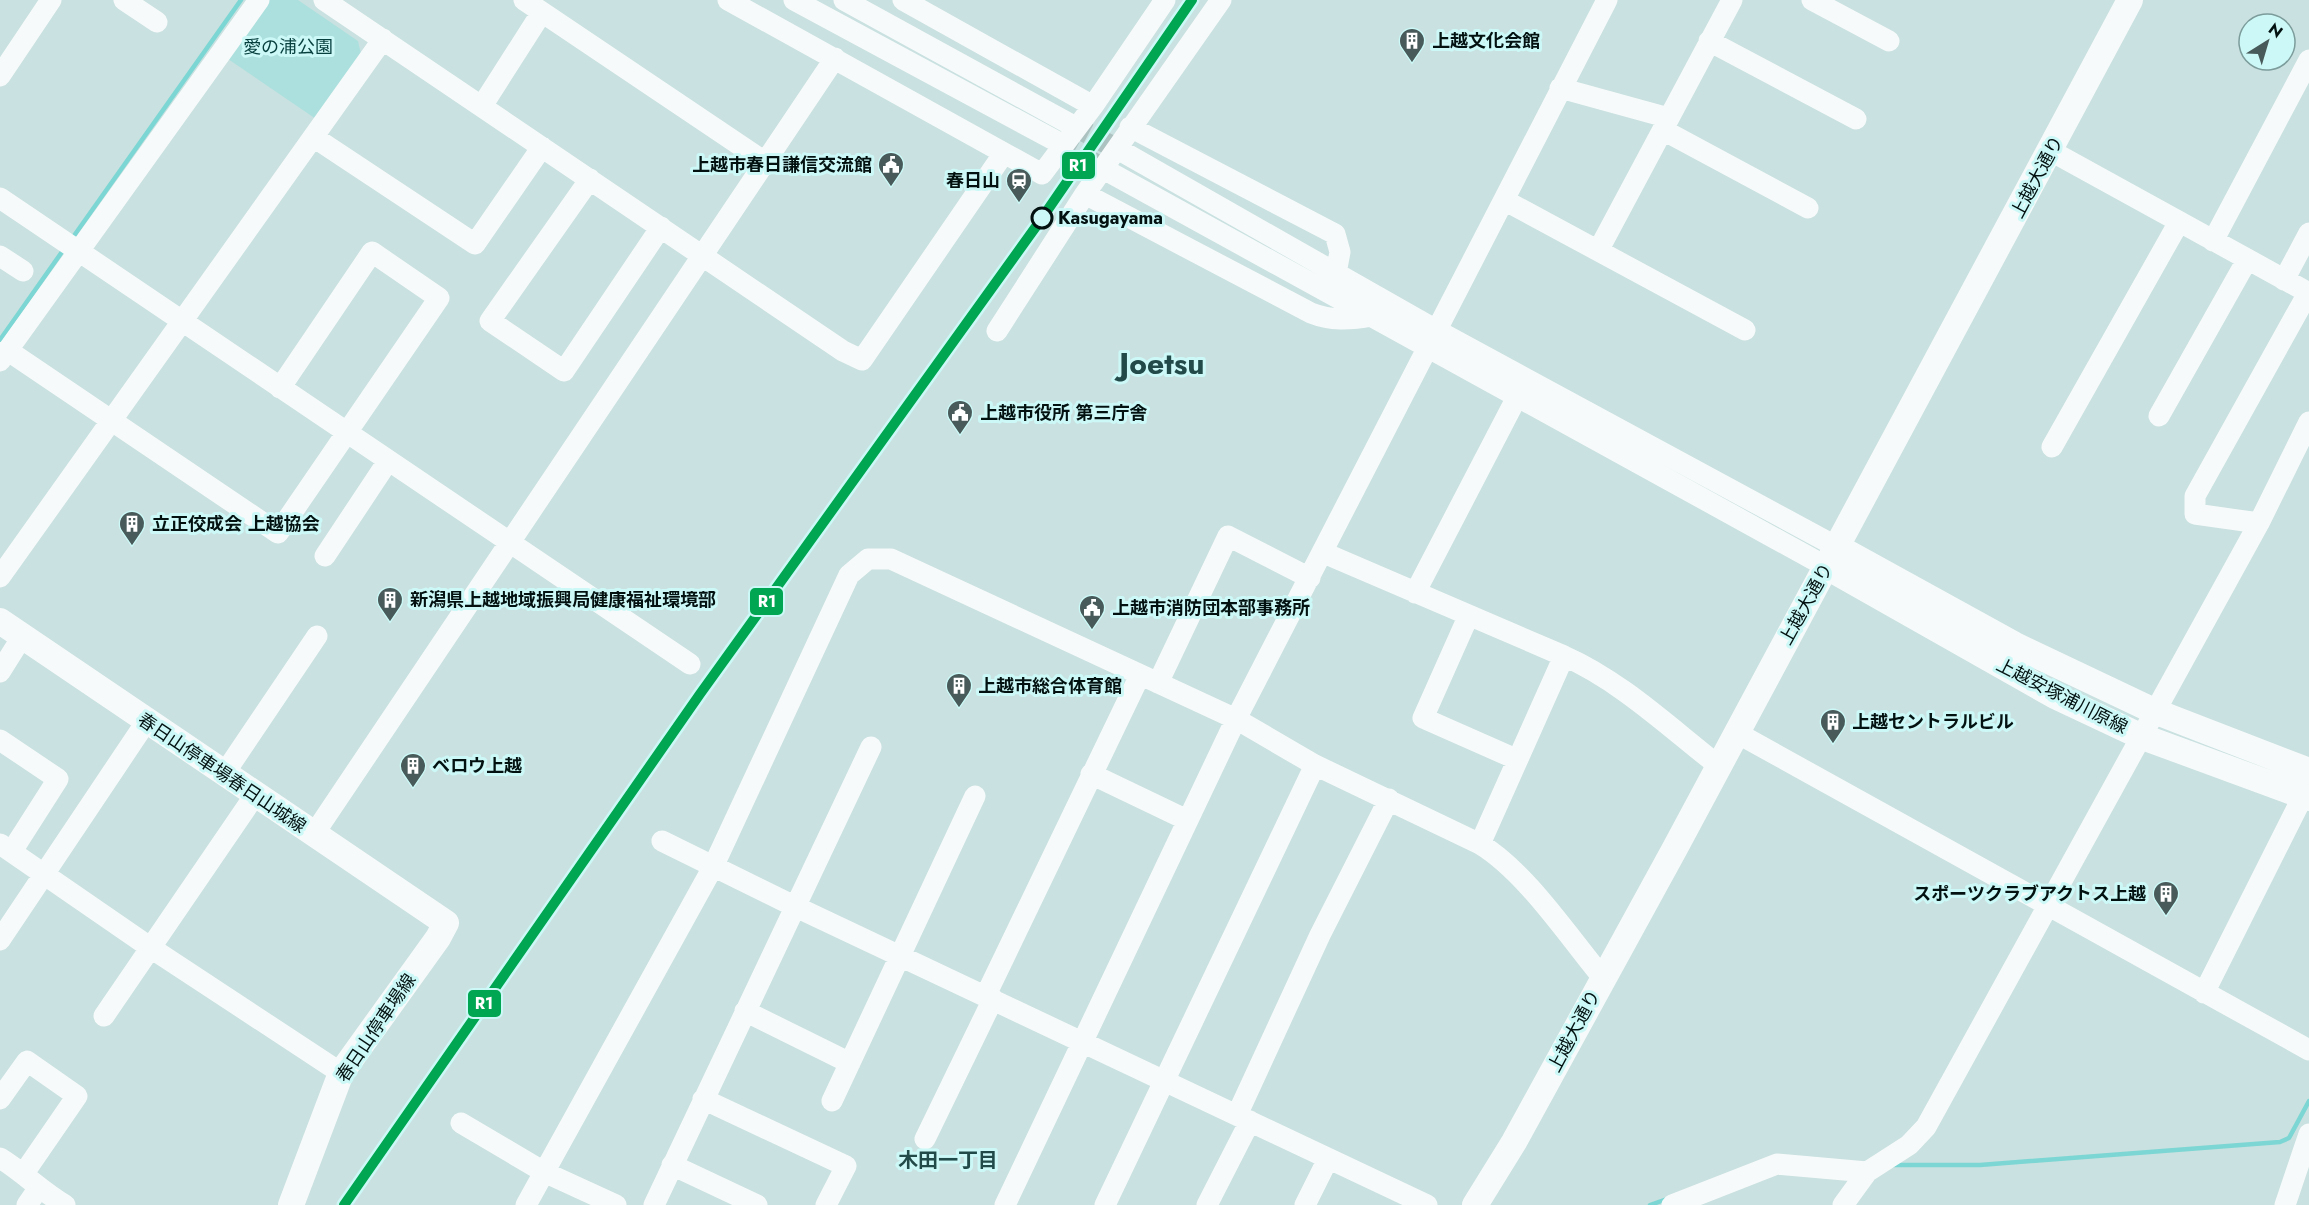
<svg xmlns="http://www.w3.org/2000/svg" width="2309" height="1205" viewBox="0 0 2309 1205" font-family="Jost,'Noto Sans JP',sans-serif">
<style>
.park{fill:#ace0de}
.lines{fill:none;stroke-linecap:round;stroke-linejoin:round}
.stream{stroke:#7cd6d3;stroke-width:4.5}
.minor-tunnel{stroke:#abc2c1;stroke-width:21;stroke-dasharray:21 10;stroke-linecap:butt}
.minor{stroke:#f7fafa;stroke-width:21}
.major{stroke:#f7fafa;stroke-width:26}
.rail-1-casing{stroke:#ccf9f7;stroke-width:15}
.rail-1{stroke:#00a651;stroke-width:10}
.stop-dot{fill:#ccf9f7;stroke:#031111;stroke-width:3}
.labels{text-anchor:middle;stroke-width:6;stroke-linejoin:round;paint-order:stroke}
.poi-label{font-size:18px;font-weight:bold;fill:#031111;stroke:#ccf9f7;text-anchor:start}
.park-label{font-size:18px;fill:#073f3e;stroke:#ccf9f7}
.street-label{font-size:18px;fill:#031111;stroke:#ccf9f7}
.stop-label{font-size:18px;font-weight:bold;fill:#031111;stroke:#ccf9f7;text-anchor:start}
.neighbourhood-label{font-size:20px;font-weight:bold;fill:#214a49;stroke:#ccf9f7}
.town-label{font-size:30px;font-weight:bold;fill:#214a49;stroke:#ccf9f7}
.line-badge{stroke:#ccf9f7;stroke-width:2}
.badge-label{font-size:16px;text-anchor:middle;font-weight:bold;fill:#fff}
</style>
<rect width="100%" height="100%" fill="#c9e1e0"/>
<!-- park -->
<path class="park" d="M 264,0 L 298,0 L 358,41 L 361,54 L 316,119 L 225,57 Z"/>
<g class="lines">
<!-- stream -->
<path class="stream" d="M 71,240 L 241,0
M 0,340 L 64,249
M 1893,1165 L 1980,1165 L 2280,1142 L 2289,1138 L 2309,1101
M 1650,1205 L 1667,1199"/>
<!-- minor-tunnel -->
<path class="minor-tunnel" d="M 1070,124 L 1123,152
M 1056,141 L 1109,172"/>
<!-- minor -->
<path class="minor" d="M 124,0 L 157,22
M 324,0 L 843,351 L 862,360 L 1004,153
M 524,0 L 765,162
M 728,0 L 1042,174 L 1093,106 L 1165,0
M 794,0 L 1056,141
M 844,0 L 1070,124
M 903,0 L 1093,106
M 1812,0 L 1889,41
M 1709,41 L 1856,119
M 0,76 L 51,0
M 1560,88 L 1669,118
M 482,106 L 542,12
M 1130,127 L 1335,234 L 1340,252 L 1336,273
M 1663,130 L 1808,208
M 315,138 L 475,244 L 542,147
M 2051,151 L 2309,293
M 1123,152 L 1436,330 L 1837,547
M 1109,172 L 1827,567
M 590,179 L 490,321 L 564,371 L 661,227
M 1085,194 L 1311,313 C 1331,321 1350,320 1372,316
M 0,198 L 690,664
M 1504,200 L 1745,330
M 2213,241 L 2309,60
M 1599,249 L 1732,0
M 0,256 L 23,271
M 2284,280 L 2309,233
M 997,331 L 1085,194 L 1221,0
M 7,350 L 278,533 L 439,298 L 372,252 L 280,388
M 0,361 L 259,0
M 2159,416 L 2247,260
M 2052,447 L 2179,222
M 2259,523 L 2195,514 L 2195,496 L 2308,293
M 1324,553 L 1564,656 L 1480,844
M 325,556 L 388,461
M 0,577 L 383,39
M 1415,593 L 1518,395
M 1468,617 L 1423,718 L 1516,759
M 1564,656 C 1621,681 1670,728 1719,766
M 0,672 L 22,637
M 1158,683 L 1228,536 L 1310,578
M 1737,733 L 2309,1050
M 0,740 L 58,779 L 12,851
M 224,774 L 317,636
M 1091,774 L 1187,820
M 314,834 L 835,58
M 662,841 L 794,906 L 1427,1205
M 0,844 L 151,948 L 341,1073
M 0,940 L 146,722
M 2204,993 L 2303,796
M 985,997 L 1140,675
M 745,1011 L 850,1063
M 104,1016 L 255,795
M 0,1099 L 27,1061 L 77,1096 L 24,1173
M 703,1099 L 846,1166 L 826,1205
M 832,1101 L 975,796
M 1237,1115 L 1320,935 L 1389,799
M 461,1123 L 544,1172 L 616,1205
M 925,1139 L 993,999
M 0,1158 C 23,1172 41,1191 65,1205
M 672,1165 L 757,1205
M 27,1205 L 38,1189
M 526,1205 L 713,867 L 849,575 L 868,559 L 891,559 L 1236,719 L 1315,765 L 1480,844 C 1526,872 1568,936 1603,978
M 654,1205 L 871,747
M 1005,1205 L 1236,719 L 1607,0
M 1105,1205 L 1315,765
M 1207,1205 L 1250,1121
M 1305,1205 L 1328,1159
M 1672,1205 L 1777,1164 L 1867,1172
M 1843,1205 L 1867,1172 L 1909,1145 L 1926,1127 L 2259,523 L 2309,422
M 2285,1205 L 2309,1134"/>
<!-- major -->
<path class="major" d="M 1837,547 L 2015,645 L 2154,711 L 2309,771
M 1827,567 L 2055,696 L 2140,736 L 2309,798
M 0,621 L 446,923 L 438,938 L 341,1073 L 291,1205
M 1475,1205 L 1514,1142 L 1674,850 L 2130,0"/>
<defs>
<path id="rail-1" d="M 344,1205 L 700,694 L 1040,221 L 1192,0"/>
</defs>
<!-- rail-1 casing -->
<use href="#rail-1" class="rail-1-casing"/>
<!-- rail-1 -->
<use href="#rail-1" class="rail-1"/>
</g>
<!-- icons -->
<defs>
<symbol id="building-pin" viewBox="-11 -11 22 30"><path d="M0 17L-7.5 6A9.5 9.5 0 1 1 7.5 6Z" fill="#485a59" stroke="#ccf9f7"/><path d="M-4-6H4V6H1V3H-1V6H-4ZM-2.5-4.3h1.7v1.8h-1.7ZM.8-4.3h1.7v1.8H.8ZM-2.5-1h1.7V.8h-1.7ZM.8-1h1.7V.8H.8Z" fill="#fff"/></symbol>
<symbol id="civic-pin" viewBox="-11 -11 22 30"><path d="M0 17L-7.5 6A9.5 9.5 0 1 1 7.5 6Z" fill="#485a59" stroke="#ccf9f7"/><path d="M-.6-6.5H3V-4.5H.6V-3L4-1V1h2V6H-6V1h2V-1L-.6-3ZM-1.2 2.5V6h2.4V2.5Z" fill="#fff"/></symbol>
<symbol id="station-pin" viewBox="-11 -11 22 30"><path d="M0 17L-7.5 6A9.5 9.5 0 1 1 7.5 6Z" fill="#485a59" stroke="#ccf9f7"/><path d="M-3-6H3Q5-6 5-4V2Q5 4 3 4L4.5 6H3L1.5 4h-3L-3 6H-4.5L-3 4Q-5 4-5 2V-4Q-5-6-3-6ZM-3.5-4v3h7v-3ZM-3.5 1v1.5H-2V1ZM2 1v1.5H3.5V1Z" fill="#fff"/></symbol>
</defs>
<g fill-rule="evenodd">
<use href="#building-pin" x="1397" y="26" width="30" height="40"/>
<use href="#civic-pin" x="876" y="150" width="30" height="40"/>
<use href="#station-pin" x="1004" y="166" width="30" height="40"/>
<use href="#civic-pin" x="945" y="398" width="30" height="40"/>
<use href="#building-pin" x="117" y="509" width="30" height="40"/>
<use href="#building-pin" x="375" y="585" width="30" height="40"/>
<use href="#civic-pin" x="1077" y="593" width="30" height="40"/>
<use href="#building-pin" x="944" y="671" width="30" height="40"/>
<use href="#building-pin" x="1818" y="707" width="30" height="40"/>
<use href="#building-pin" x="398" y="751" width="30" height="40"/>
<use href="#building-pin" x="2151" y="879" width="30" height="40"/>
</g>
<!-- markers -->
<circle class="stop-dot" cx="1042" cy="218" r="10"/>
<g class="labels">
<!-- poi labels -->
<g class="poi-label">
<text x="1432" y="47">上越文化会館</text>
<text x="872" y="171" text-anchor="end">上越市春日謙信交流館</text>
<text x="1000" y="187" text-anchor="end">春日山</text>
<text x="980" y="419">上越市役所 第三庁舎</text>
<text x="152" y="530">立正佼成会 上越協会</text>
<text x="410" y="606">新潟県上越地域振興局健康福祉環境部</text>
<text x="1112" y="614">上越市消防団本部事務所</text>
<text x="978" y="692">上越市総合体育館</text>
<text x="1852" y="728">上越セントラルビル</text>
<text x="432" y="772">ベロウ上越</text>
<text x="2146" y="900" text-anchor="end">スポーツクラブアクトス上越</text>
</g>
<!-- park labels -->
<g class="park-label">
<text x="288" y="53">愛の浦公園</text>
</g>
<!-- street labels -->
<g class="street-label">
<text transform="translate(2037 177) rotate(-62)" y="6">上越大通り</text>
<text transform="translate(1806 604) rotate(-61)" y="6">上越大通り</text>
<text transform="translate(2062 696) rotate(27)" y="6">上越安塚浦川原線</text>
<text transform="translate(222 773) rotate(34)" y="6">春日山停車場春日山城線</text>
<text transform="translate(376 1028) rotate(-56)" y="6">春日山停車場線</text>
<text transform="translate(1574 1031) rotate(-62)" y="6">上越大通り</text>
</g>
<!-- stop labels -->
<g class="stop-label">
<text x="1058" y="224">Kasugayama</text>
</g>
<!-- neighbourhood labels -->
<g class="neighbourhood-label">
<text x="948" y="1167">木田一丁目</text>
</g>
<!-- town labels -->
<g class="town-label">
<text x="1162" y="374">Joetsu</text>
</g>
</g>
<g class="line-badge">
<rect x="1061" y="151" width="35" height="29" rx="6" fill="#00a651"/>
<rect x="749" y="587" width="35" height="29" rx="6" fill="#00a651"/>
<rect x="467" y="989" width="35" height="29" rx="6" fill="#00a651"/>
</g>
<g class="badge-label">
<text x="1078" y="171">R1</text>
<text x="767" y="607">R1</text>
<text x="484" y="1009">R1</text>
</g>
<!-- north arrow -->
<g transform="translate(2267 42) rotate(37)"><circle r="28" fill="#ccf9f7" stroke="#7c9c9b" stroke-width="1.5"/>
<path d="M0-4.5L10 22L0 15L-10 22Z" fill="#485a59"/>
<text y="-9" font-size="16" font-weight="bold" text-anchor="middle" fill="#031111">N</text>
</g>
</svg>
